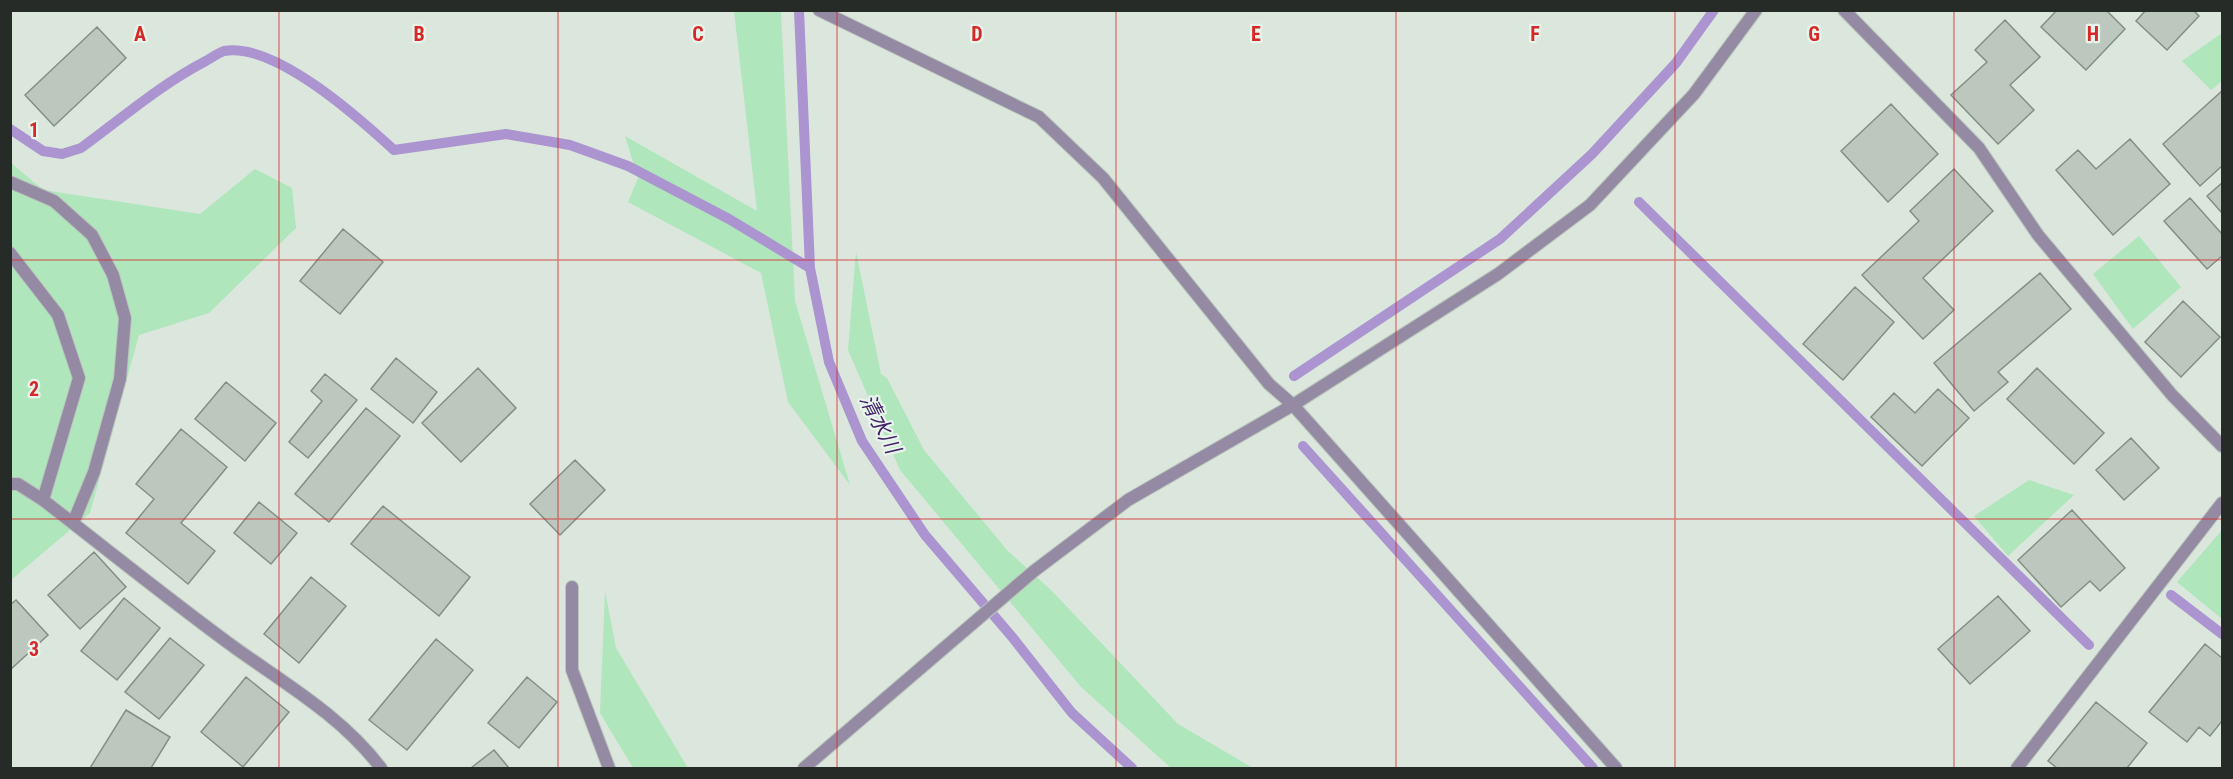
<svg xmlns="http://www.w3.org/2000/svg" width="2233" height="779" viewBox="0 0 2233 779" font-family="'Roboto Condensed','Noto Sans JP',sans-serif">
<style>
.green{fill:#afe6bb}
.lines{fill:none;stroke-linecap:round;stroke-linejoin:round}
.stream{stroke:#ab94cf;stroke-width:10}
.building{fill:#bcc8be;stroke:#838f85;stroke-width:1.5}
.street-casing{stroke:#bac5bc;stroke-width:14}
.street{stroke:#948aa4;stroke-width:12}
.grid{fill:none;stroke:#d62828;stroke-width:1.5;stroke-opacity:0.55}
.labels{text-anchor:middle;stroke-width:4.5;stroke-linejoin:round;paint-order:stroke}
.water-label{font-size:21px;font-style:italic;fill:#44246a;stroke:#e8f5eb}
.grid-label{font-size:20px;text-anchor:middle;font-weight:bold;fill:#d62828;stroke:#e8f5eb;stroke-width:4.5;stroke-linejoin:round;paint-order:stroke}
</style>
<rect width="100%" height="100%" fill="#dbe7dd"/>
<!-- green -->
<path class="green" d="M 734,11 L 781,11 L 795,301 L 850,485 L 788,402 L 761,273 L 628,202 L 638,178 L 625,136 L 757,211 Z
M 2222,33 L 2222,81 L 2211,90 L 2182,61 Z
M 10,162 L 43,190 L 200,214 L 255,169 L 292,188 L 296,228 L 209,313 L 139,335 L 90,513 L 11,580 Z
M 2139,236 L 2181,287 L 2133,329 L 2093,274 Z
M 856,252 L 881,374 L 887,378 L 924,450 L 1007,550 L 1052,591 L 1178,724 L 1253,768 L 1171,768 L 1081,687 L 900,470 L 848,350 Z
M 2029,480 L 2074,495 L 2008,556 L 1974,516 Z
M 2222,530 L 2222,619 L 2177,582 Z
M 605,591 L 616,648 L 688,768 L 633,768 L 600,713 Z"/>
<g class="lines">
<!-- stream -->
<path class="stream" d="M 799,10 L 810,268 L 829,362 L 862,441 L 925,535 L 1013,638 L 1072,713 L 1132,768
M 10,129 L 43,151 L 62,154 L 81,148 C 121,119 160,85 204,62 C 210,59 218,53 224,51 C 275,42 359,118 394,150 L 506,134 L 570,145 L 628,166 L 729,219 L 810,268
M 1639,202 L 2089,645
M 1294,376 L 1500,239 L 1592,154 L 1676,63 L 1714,10
M 1303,446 L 1593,768
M 2171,595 L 2222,634"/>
</g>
<!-- building -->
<path class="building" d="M 2057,10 L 2106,10 L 2125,29 L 2086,70 L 2041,27 Z
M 2146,10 L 2193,10 L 2199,16 L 2167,50 L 2136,21 Z
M 2005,20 L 2040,57 L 2010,85 L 2034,110 L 1998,144 L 1951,95 L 1987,62 L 1975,50 Z
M 97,27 L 126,58 L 54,126 L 25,95 Z
M 2222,91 L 2222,166 L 2200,186 L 2163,144 Z
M 1891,104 L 1938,154 L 1888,202 L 1841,151 Z
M 2130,139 L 2170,184 L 2113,235 L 2056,170 L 2078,150 L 2096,169 Z
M 1954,169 L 1993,211 L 1923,278 L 1954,310 L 1923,339 L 1862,275 L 1919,221 L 1910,211 Z
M 2222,183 L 2222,213 L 2207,196 Z
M 2190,198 L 2222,234 L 2222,256 L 2207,269 L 2164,221 Z
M 343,229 L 383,262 L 340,314 L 300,281 Z
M 2040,273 L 2071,309 L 1998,372 L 2008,382 L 1974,411 L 1934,363 Z
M 1855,287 L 1894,322 L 1843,380 L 1803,344 Z
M 2183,301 L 2220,337 L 2181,377 L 2145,342 Z
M 396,358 L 437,392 L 413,423 L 371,389 Z
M 478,368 L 516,408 L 461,462 L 422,423 Z
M 2037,368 L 2104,433 L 2074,464 L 2007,399 Z
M 325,374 L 357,400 L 308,458 L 289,442 L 322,401 L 311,391 Z
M 226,382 L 276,423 L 245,461 L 195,419 Z
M 1938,389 L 1969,418 L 1922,466 L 1871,417 L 1894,393 L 1915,413 Z
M 366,408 L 400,436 L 329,522 L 295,494 Z
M 181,429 L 227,467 L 181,523 L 215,551 L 188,584 L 126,533 L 154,499 L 136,484 Z
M 2131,438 L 2159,468 L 2124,500 L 2096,470 Z
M 575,460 L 605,490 L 560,535 L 530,504 Z
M 259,502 L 297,533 L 271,564 L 234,533 Z
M 383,506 L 470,577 L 439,616 L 351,544 Z
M 2072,510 L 2125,568 L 2100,591 L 2090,581 L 2061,607 L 2018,560 Z
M 94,552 L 126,587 L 80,629 L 48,595 Z
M 311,577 L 346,606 L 299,663 L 264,634 Z
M 1998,596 L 2030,631 L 1970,684 L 1938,649 Z
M 124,598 L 160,628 L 117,680 L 81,651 Z
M 16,600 L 48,635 L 10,670 L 10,605 Z
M 170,638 L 204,665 L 159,719 L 125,692 Z
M 436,639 L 473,670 L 407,750 L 369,720 Z
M 2205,644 L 2222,658 L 2222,721 L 2210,736 L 2199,727 L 2187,742 L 2149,712 Z
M 246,677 L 289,712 L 243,767 L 201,732 Z
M 527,677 L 557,702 L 519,748 L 488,723 Z
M 2096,702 L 2147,743 L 2127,768 L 2057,768 L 2048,761 Z
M 126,710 L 170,737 L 151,768 L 90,768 Z
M 494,750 L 509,768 L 471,768 Z"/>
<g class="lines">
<defs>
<path id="street" d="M 819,10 L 1039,117 L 1103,178 L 1269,384 L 1293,405 L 1616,768
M 1844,10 L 1979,148 L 2038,235 L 2172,395 L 2222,446
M 10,182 L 54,201 L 92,235 L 113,275 L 125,318 L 120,379 L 94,472 L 73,523
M 10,253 L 58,315 L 79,378 L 43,500
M 10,484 L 18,484 L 43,500 C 108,550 172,602 238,650 C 289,686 343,718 381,768
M 572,587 L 572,670 L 609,768
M 804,768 L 1034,571 L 1128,500 L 1293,405 L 1498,274 L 1590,205 L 1694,94 L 1756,10
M 2017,768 L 2222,503"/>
</defs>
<!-- street casing -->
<use href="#street" class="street-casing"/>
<!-- street -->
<use href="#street" class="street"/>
</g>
<!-- grid -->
<path class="grid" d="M 279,10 L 279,768M 558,10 L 558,768M 837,10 L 837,768M 1116,10 L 1116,768M 1396,10 L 1396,768M 1675,10 L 1675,768M 1954,10 L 1954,768M 10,260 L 2222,260M 10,519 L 2222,519"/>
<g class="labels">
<!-- water labels -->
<g class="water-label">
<text transform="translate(880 424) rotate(63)" y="7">清水川</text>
</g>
</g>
<g class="grid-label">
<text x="140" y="41">A</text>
<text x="419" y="41">B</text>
<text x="698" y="41">C</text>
<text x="977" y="41">D</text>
<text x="1256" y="41">E</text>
<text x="1535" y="41">F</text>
<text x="1814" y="41">G</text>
<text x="2093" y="41">H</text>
<text x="34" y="137">1</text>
<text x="34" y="396">2</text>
<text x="34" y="656">3</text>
</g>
<!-- border -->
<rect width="2233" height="779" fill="none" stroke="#262b27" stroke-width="24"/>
</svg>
